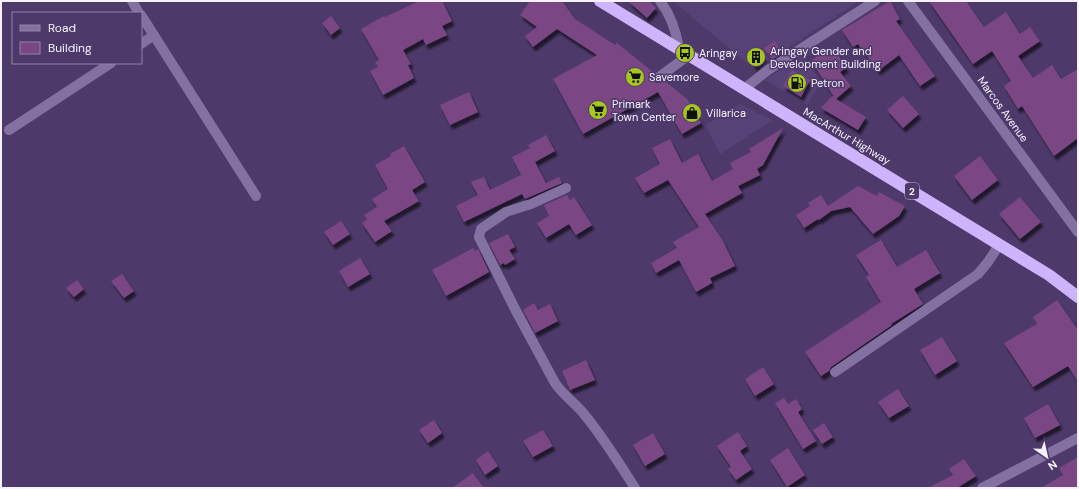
<svg xmlns="http://www.w3.org/2000/svg" width="1079" height="489" viewBox="0 0 1079 489" font-family="'DM Sans',sans-serif">
<style>
.built{fill:#574278}
.building{fill:#7a4684;filter:url(#shadow)}
.lines{fill:none;stroke-linecap:round;stroke-linejoin:round}
.minor{stroke:#8371a2;stroke-width:10}
.highway{stroke:#ceb4fc;stroke-width:12}
.labels{text-anchor:middle;stroke-width:3;stroke-linejoin:round;paint-order:stroke}
.shield{fill:#4d3a6a;stroke:#c3bbd2;stroke-width:1}
.shield-label{font-size:10px;font-weight:bold;fill:#f6f2fe}
.poi-label{font-size:11px;fill:#f6f2fe;stroke:#4d3a6a;text-anchor:start}
.street-label{font-size:11px;fill:#f6f2fe;stroke:#4d3a6a}
</style>
<defs>
<filter id="shadow"><feDropShadow dx="2.5" dy="4.5" stdDeviation="1" flood-color="#0009"/></filter>
</defs>
<rect width="100%" height="100%" fill="#4d3a6a"/>
<!-- built -->
<path class="built" d="M 673,1 L 859,1 L 755,70 Z
M 802,56 L 821,82 L 807,105 L 765,80 Z
M 740,104 L 773,120 L 720,154 L 705,125 Z"/>
<!-- building -->
<path class="building" d="M 419,1 L 442,1 L 452,21 L 442,26 L 447,35 L 426,45 L 423,39 L 403,50 L 411,64 L 408,65 L 414,78 L 383,95 L 370,71 L 378,67 L 375,62 L 379,60 L 361,29 L 384,16 L 385,17 Z
M 530,1 L 562,1 L 575,19 L 615,45 L 617,43 L 654,73 L 653,78 L 656,83 L 660,83 L 665,81 L 688,100 L 701,123 L 682,134 L 658,92 L 583,134 L 553,79 L 597,55 L 557,29 L 533,47 L 525,36 L 537,27 L 520,15 Z
M 628,1 L 649,1 L 656,8 L 647,18 Z
M 890,1 L 900,19 L 896,21 L 935,76 L 920,86 L 899,55 L 878,71 L 858,44 L 853,47 L 842,30 Z
M 929,1 L 966,1 L 984,27 L 1006,12 L 1020,34 L 1030,27 L 1040,41 L 1018,56 L 1033,78 L 1052,65 L 1061,79 L 1078,69 L 1078,138 L 1054,156 L 1022,106 L 1018,109 L 1004,86 L 1011,81 L 992,51 L 973,64 Z
M 331,16 L 340,28 L 331,35 L 322,23 Z
M 775,41 L 783,53 L 772,60 L 764,48 Z
M 834,47 L 846,68 L 840,72 L 851,86 L 836,99 L 866,117 L 858,130 L 821,108 L 832,96 L 834,97 L 811,60 Z
M 756,48 L 765,57 L 755,67 L 746,57 Z
M 792,70 L 810,80 L 801,97 L 783,86 Z
M 469,92 L 478,112 L 450,125 L 440,105 Z
M 903,96 L 919,114 L 903,128 L 887,110 Z
M 783,128 L 763,165 L 757,169 L 760,175 L 738,186 L 742,193 L 705,214 L 723,241 L 735,266 L 710,278 L 712,283 L 696,292 L 679,260 L 656,273 L 651,263 L 677,248 L 673,242 L 699,227 L 668,180 L 644,193 L 635,178 L 660,164 L 652,148 L 670,139 L 682,163 L 698,154 L 712,181 L 733,169 L 730,163 L 751,152 L 749,149 Z
M 546,135 L 555,151 L 535,162 L 546,183 L 559,177 L 562,183 L 525,199 L 522,194 L 464,222 L 456,206 L 478,195 L 471,182 L 484,177 L 490,190 L 521,175 L 512,157 L 530,148 L 528,145 Z
M 404,146 L 425,182 L 412,190 L 419,201 L 384,221 L 392,231 L 375,242 L 362,223 L 367,219 L 364,215 L 377,207 L 372,199 L 388,189 L 375,165 L 391,156 L 390,154 Z
M 980,156 L 998,180 L 972,200 L 954,176 Z
M 858,186 L 877,196 L 879,192 L 905,206 L 899,216 L 873,234 L 850,207 L 831,211 L 819,220 L 818,219 L 804,228 L 796,215 L 810,206 L 808,203 L 821,195 L 828,206 Z
M 567,195 L 570,200 L 574,197 L 592,225 L 576,235 L 569,224 L 546,238 L 537,223 L 549,216 L 544,205 Z
M 1020,197 L 1041,222 L 1020,239 L 999,214 Z
M 341,221 L 350,234 L 333,245 L 324,232 Z
M 508,234 L 515,247 L 509,250 L 515,259 L 505,265 L 504,263 L 500,265 L 489,243 Z
M 881,240 L 897,267 L 926,250 L 940,273 L 914,289 L 923,304 L 891,324 L 892,325 L 831,367 L 829,371 L 821,376 L 805,352 L 881,302 L 866,277 L 869,275 L 856,255 Z
M 473,248 L 475,251 L 478,249 L 489,272 L 446,296 L 432,270 Z
M 360,258 L 370,274 L 348,287 L 339,271 Z
M 122,274 L 134,291 L 124,298 L 111,281 Z
M 77,280 L 84,289 L 74,297 L 66,288 Z
M 1057,300 L 1078,330 L 1078,382 L 1068,366 L 1033,387 L 1004,343 L 1037,324 L 1033,317 Z
M 534,303 L 538,310 L 550,304 L 558,321 L 535,333 L 523,310 Z
M 942,337 L 957,361 L 935,375 L 920,350 Z
M 586,360 L 595,380 L 570,390 L 562,371 Z
M 763,367 L 774,384 L 755,396 L 745,379 Z
M 898,389 L 909,406 L 889,418 L 878,402 Z
M 784,398 L 788,404 L 796,399 L 802,409 L 798,412 L 816,441 L 803,449 L 775,403 Z
M 1048,404 L 1060,425 L 1035,438 L 1024,418 Z
M 434,420 L 442,433 L 428,443 L 419,430 Z
M 824,423 L 833,437 L 822,444 L 813,430 Z
M 543,430 L 553,446 L 533,457 L 523,441 Z
M 738,432 L 747,446 L 740,451 L 752,469 L 736,480 L 728,469 L 731,467 L 717,446 Z
M 653,433 L 665,454 L 645,466 L 633,445 Z
M 788,448 L 805,475 L 787,487 L 770,460 Z
M 488,451 L 498,466 L 485,475 L 476,460 Z
M 1078,457 L 1078,488 L 1041,488 L 1063,475 L 1059,468 Z
M 964,459 L 976,476 L 957,488 L 928,488 L 953,475 L 949,469 Z
M 473,473 L 484,488 L 452,488 Z"/>
<g class="lines">
<!-- minor -->
<path class="minor" d="M 132,1 L 139,13
M 660,1 C 671,15 676,31 679,48
M 908,1 L 1078,232
M 141,15 L 256,196
M 141,44 L 154,35
M 659,77 L 689,55
M 744,89 L 768,70 L 875,1
M 9,130 L 111,63
M 566,188 L 531,204 L 506,212 L 481,229 L 479,237 L 515,309 L 555,383 C 563,395 575,403 584,414 C 603,437 619,463 635,488
M 835,372 L 978,274 L 988,262 L 999,245
M 982,488 L 1078,438"/>
<!-- highway -->
<path class="highway" d="M 600,1 L 1049,275 L 1078,297"/>
</g>
<!-- icons -->
<defs>
<symbol id="bus-disc" viewBox="-11 -11 22 22"><circle r="9.5" fill="#a7c71e" stroke="#4d3a6a"/><path d="M-5-6H5V4H4V6H2V4H-2V6H-4V4H-5ZM-3.5-4V0h7V-4ZM-3.5 1.2v1.5H-2V1.2ZM2 1.2v1.5H3.5V1.2Z" fill="#111"/></symbol>
<symbol id="building-disc" viewBox="-11 -11 22 22"><circle r="9.5" fill="#a7c71e" stroke="#4d3a6a"/><path d="M-4-6H4V6H1V3H-1V6H-4ZM-2.5-4.3h1.7v1.8h-1.7ZM.8-4.3h1.7v1.8H.8ZM-2.5-1h1.7V.8h-1.7ZM.8-1h1.7V.8H.8Z" fill="#111"/></symbol>
<symbol id="supermarket-disc" viewBox="-11 -11 22 22"><circle r="9.5" fill="#a7c71e" stroke="#4d3a6a"/><path d="M-6-5.5h2.5l.6 2H6L4.5 2H-2.5L-4.4-4H-6ZM-1.5 3.2a1.3 1.3 0 1 0 .1 0ZM3 3.2a1.3 1.3 0 1 0 .1 0Z" fill="#111"/></symbol>
<symbol id="fuel-disc" viewBox="-11 -11 22 22"><circle r="9.5" fill="#a7c71e" stroke="#4d3a6a"/><path d="M-5.5-6h7V0h2V4h1.3V-2.5L3-4.5l.8-.8L6-3V5H2.5V1h-1V6h-7ZM-4.2-4.7v3.2H.2V-4.7Z" fill="#111"/></symbol>
<symbol id="shop-disc" viewBox="-11 -11 22 22"><circle r="9.5" fill="#a7c71e" stroke="#4d3a6a"/><path d="M-5-2.5h2.3a2.7 3.5 0 0 1 5.4 0H5L5.5 6h-11ZM-1.5-2.5h3a1.5 2.3 0 0 0-3 0Z" fill="#111"/></symbol>
</defs>
<g fill-rule="evenodd">
<use href="#bus-disc" x="674" y="42" width="22" height="22"/>
<use href="#building-disc" x="745" y="46" width="22" height="22"/>
<use href="#supermarket-disc" x="624" y="66" width="22" height="22"/>
<use href="#fuel-disc" x="786" y="72" width="22" height="22"/>
<use href="#supermarket-disc" x="587" y="99" width="22" height="22"/>
<use href="#shop-disc" x="681" y="102" width="22" height="22"/>
</g>
<g class="labels">
<!-- shield labels -->
<rect class="shield" x="905" y="183" width="14" height="16" rx="3"/>
<g class="shield-label">
<text x="912" y="195">2</text>
</g>
<!-- poi labels -->
<g class="poi-label">
<text x="770" y="55">Aringay Gender and<tspan x="770" dy="13">Development Building</tspan></text>
<text x="699" y="57">Aringay</text>
<text x="649" y="81">Savemore</text>
<text x="811" y="87">Petron</text>
<text x="612" y="108">Primark<tspan x="612" dy="13">Town Center</tspan></text>
<text x="706" y="117">Villarica</text>
</g>
<!-- street labels -->
<g class="street-label">
<text transform="translate(1003 109) rotate(54)" y="4">Marcos Avenue</text>
<text transform="translate(847 136) rotate(31)" y="4">MacArthur Highway</text>
</g>
</g>
<!-- border -->
<rect width="1079" height="489" fill="none" stroke="#f6f2fe" stroke-width="4"/>
<!-- legend -->
<rect x="12" y="12" width="130" height="52" fill="#4d3a6a" stroke="#9184a5"/>
<rect x="20" y="25" width="20" height="6" fill="#8371a2" stroke="#9184a5"/>
<text x="48" y="32" font-size="12" fill="#f6f2fe">Road</text>
<rect x="20" y="42" width="20" height="12" fill="#7a4684" stroke="#9184a5"/>
<text x="48" y="52" font-size="12" fill="#f6f2fe">Building</text>
<!-- north arrow -->
<g transform="translate(1047 457) rotate(146)" stroke="#4d3a6a" stroke-width="3" paint-order="stroke">
<path d="M0-3L7 15L0 10L-7 15Z" fill="#f6f2fe"/>
<text y="-6" font-size="11" font-weight="bold" text-anchor="middle" fill="#f6f2fe">N</text>
</g>
</svg>
